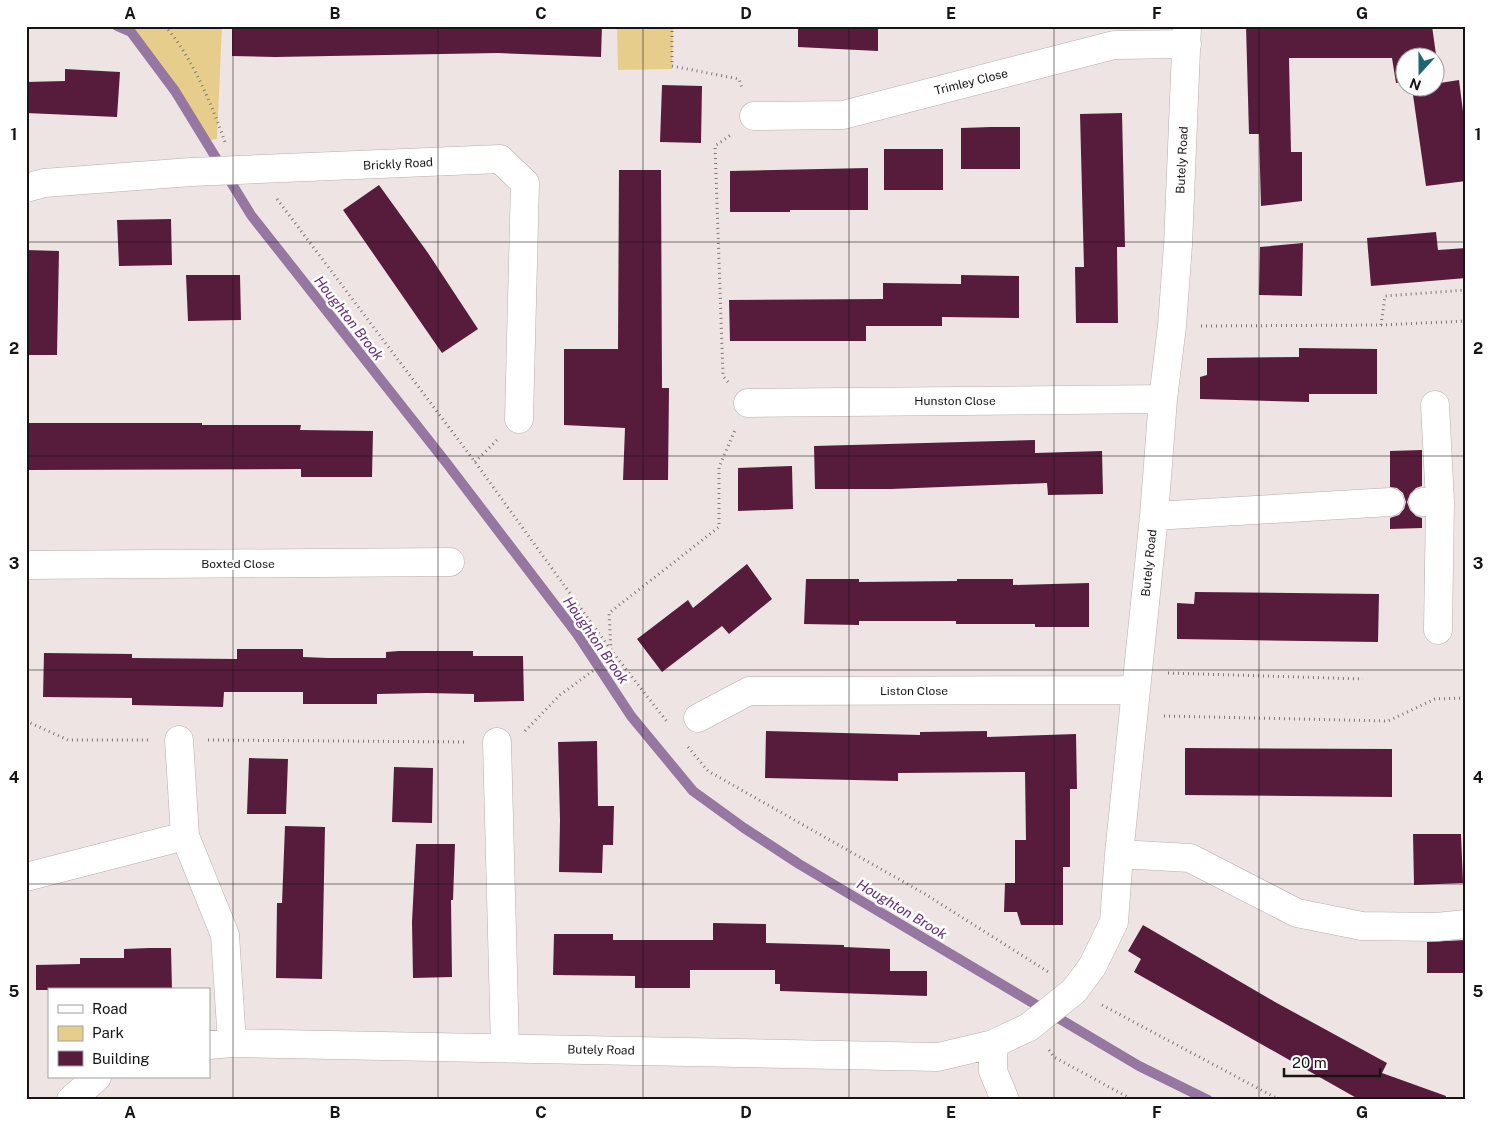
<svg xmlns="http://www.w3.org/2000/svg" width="1492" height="1126" viewBox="0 0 1492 1126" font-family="'Public Sans',sans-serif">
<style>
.green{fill:#e7cd8b}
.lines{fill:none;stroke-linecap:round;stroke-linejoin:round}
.stream{stroke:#9677a1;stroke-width:10}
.building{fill:#571c3c}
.minor-casing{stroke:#b7aead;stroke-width:29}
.path{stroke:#7e7777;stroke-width:3;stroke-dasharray:1 4;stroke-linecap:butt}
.minor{stroke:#fff;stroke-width:28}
.grid{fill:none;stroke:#171414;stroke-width:1;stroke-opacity:0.55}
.labels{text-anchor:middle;stroke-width:5;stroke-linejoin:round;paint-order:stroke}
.street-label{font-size:12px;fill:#171414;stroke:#fff}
.water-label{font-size:14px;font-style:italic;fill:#622d74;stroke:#fff}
.neatline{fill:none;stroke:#171414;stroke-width:2}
.grid-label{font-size:16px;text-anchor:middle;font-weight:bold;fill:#171414}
</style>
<rect width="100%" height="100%" fill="#eee4e3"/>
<!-- green -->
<path class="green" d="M 126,26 L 222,26 L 217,139 L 209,140 L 166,70 L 137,32 Z
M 617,26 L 673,26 L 672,69 L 618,70 Z"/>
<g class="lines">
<!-- stream -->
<path class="stream" d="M 117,26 L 131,32 L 175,91 L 251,215 L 445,461 L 577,634 L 631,716 L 693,791 L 744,828 L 799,864 L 1139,1066 L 1208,1100"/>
</g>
<!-- building -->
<path class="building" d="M 232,26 L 602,26 L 601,57 L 498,53 L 275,57 L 232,56 Z
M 798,26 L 878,26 L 878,51 L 798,47 Z
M 1246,26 L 1432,26 L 1440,83 L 1459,80 L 1466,135 L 1466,181 L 1426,186 L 1412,88 L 1434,88 L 1434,58 L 1404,58 L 1404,82 L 1396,83 L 1392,58 L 1289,58 L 1291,152 L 1302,152 L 1302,201 L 1261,206 L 1259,134 L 1249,134 Z
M 65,69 L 120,72 L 117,117 L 26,113 L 26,82 L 65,81 Z
M 662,85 L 702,86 L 701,143 L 660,142 Z
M 1122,113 L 1125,247 L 1117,247 L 1118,323 L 1076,323 L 1075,267 L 1084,267 L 1080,114 Z
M 991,127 L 1020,127 L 1020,169 L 961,169 L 961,128 Z
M 884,149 L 943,149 L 943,190 L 884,190 Z
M 868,168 L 868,210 L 790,210 L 790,212 L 730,212 L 730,171 Z
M 619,170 L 661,170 L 662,388 L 669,388 L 668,480 L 623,480 L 625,428 L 564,425 L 564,349 L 618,349 Z
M 379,185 L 428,253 L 478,329 L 442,353 L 343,210 Z
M 171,219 L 172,265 L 119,266 L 117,220 Z
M 1436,232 L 1438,250 L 1466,248 L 1466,278 L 1371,286 L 1367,238 Z
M 1303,243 L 1302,296 L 1259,295 L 1260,247 Z
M 26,250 L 59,251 L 57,355 L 26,355 Z
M 186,275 L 240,275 L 241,320 L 188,321 Z
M 961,275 L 1019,276 L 1019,318 L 942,317 L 942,326 L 866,326 L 866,341 L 730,341 L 729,300 L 883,299 L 883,283 L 961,284 Z
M 1299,348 L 1377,349 L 1377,394 L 1309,394 L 1309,402 L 1200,399 L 1200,377 L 1207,375 L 1207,358 L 1299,357 Z
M 26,423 L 202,423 L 202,425 L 301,425 L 300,430 L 373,431 L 372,477 L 301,477 L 301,469 L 26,470 Z
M 1035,440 L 1035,453 L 1102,451 L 1103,494 L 1048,495 L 1047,483 L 891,489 L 815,489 L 814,446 Z
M 1422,450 L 1422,486 L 1416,488 L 1410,494 L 1407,502 L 1410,510 L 1416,516 L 1422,518 L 1422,528 L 1390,529 L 1390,518 L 1399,515 L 1404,509 L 1406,502 L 1403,493 L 1397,488 L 1390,487 L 1390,451 Z
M 792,466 L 793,509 L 738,511 L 738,468 Z
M 747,564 L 772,599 L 729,634 L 722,626 L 662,672 L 637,639 L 688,600 L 693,608 Z
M 806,579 L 859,579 L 859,582 L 957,581 L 957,579 L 1013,579 L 1013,585 L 1089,583 L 1089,627 L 1035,627 L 1035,624 L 956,624 L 956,621 L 859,621 L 859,625 L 804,624 Z
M 1195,592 L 1379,594 L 1378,642 L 1177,639 L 1177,603 L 1194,604 Z
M 237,649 L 303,649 L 303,657 L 328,658 L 386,658 L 386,652 L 399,651 L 473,651 L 473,656 L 523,656 L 524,701 L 474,702 L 474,694 L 427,693 L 377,694 L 377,704 L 303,704 L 303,692 L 224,692 L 223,707 L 132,705 L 132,698 L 43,697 L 44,653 L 132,654 L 132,658 L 237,659 Z
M 766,731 L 920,735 L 920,732 L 987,731 L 987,737 L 1076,734 L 1077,789 L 1070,789 L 1070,867 L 1063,867 L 1063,925 L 1021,925 L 1017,912 L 1004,912 L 1005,883 L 1015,883 L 1015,840 L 1026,840 L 1025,772 L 898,773 L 898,781 L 765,778 Z
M 597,741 L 598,806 L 614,806 L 613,845 L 603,845 L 602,873 L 559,872 L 560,820 L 558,742 Z
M 1185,748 L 1392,749 L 1392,797 L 1185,795 Z
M 249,758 L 288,759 L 286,814 L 247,814 Z
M 394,767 L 433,768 L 432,823 L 392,822 Z
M 285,826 L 325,827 L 322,979 L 276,978 L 277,903 L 282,903 Z
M 1413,834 L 1461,834 L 1463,883 L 1414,885 Z
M 416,844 L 455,844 L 453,900 L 451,900 L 452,977 L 413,978 L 412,922 Z
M 713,923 L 766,924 L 766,943 L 844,945 L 844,947 L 890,949 L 890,971 L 927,971 L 927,996 L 780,991 L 780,984 L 775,984 L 775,970 L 690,970 L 690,988 L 635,988 L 635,976 L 553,975 L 554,934 L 613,934 L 613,940 L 713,940 Z
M 1143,925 L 1275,1002 L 1387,1063 L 1382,1073 L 1446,1096 L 1445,1100 L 1360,1100 L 1134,972 L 1141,959 L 1128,951 Z
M 1466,940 L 1466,973 L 1427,973 L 1427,942 Z
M 149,948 L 171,948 L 172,990 L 36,990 L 36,965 L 80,964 L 80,958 L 124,958 L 124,949 Z"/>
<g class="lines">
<defs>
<path id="minor" d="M 754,116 L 843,115 L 1114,45 L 1187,44
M 26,188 L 44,183 L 191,172 L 500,159 L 525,183 L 519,419
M 748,403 L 1163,399
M 1423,502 L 1440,502 L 1435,405
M 1154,516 L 1390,502
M 26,565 L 450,562
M 1438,630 L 1440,502
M 698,718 L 749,691 L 1136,690
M 179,740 L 185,836 L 225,935 L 232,1043
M 497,742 L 505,1048
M 1119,854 L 1190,858 L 1297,913 L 1362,926 L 1437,927 L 1466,924
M 26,877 L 185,836
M 993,1044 L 993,1071 L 1005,1100
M 209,1045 L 232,1043 L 938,1057 L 993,1044 L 1029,1027 L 1074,991 L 1092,967 L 1114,922 L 1119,854 L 1154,516 L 1163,399 L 1172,326 L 1178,245 L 1187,26
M 71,1100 L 97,1077"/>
</defs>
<!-- minor casing -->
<use href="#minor" class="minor-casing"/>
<!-- path -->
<path class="path" d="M 165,26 C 191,55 212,105 225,142
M 672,26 L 672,66 L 739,79 L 742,88
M 277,199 L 475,462 L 611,650 L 668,723
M 1381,325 L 1385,296 L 1466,290
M 1201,326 L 1381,325 L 1466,321
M 728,382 L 723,376 L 715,146 L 732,134
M 475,462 L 497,440
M 1168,673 L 1363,679
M 1164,716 L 1388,721 L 1435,699 L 1466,698
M 26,721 L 68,740 L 149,740
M 525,731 L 560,695 L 609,659 L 611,650 L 609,613 L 719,527 L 719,467 L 735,430
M 208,740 L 466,742
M 688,747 L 708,771 L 925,894 L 1050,973
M 1102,1005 L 1280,1100
M 1049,1050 L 1054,1057 L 1133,1100"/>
<!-- minor -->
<use href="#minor" class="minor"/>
</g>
<!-- grid -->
<path class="grid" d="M 233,26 L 233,1100M 438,26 L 438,1100M 643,26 L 643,1100M 849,26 L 849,1100M 1054,26 L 1054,1100M 1259,26 L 1259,1100M 26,242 L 1466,242M 26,456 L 1466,456M 26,670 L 1466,670M 26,884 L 1466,884"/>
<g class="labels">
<!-- street labels -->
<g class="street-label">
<text transform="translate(971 82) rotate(-14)" y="4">Trimley Close</text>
<text transform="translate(1182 160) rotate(-87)" y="4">Butely Road</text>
<text transform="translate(398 164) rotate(-3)" y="4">Brickly Road</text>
<text x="955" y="405">Hunston Close</text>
<text transform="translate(1149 563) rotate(-84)" y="4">Butely Road</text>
<text x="238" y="568">Boxted Close</text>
<text x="914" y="695">Liston Close</text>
<text transform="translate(601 1050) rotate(1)" y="4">Butely Road</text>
</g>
<!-- water labels -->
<g class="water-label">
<text transform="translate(349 318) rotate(52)" y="5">Houghton Brook</text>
<text transform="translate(596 640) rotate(55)" y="5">Houghton Brook</text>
<text transform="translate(902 909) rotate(31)" y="5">Houghton Brook</text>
</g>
</g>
<!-- border -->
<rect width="1492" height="1126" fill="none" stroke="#ffffff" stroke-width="55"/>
<!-- legend -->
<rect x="48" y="988" width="162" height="90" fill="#ffffff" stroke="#a2a1a1"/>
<rect x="58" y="1005" width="25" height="8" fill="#ffffff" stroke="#a2a1a1"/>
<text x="92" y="1014" font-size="15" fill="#171414">Road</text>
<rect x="58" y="1026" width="25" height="15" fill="#e7cd8b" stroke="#a2a1a1"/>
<text x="92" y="1038" font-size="15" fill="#171414">Park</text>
<rect x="58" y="1051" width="25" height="15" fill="#571c3c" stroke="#a2a1a1"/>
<text x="92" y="1064" font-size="15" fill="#171414">Building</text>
<!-- north arrow -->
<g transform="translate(1420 72) rotate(201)"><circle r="24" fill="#ffffff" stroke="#a2a1a1"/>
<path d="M0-4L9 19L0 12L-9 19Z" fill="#1f6475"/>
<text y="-8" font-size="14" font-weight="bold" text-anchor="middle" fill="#171414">N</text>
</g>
<!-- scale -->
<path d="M1284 1068v8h96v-8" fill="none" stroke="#171414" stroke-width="2.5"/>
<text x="1292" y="1068" font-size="15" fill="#171414" stroke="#ffffff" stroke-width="4" paint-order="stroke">20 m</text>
<rect x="28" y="28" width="1436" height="1070" class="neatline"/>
<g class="grid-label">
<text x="130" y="19">A</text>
<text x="335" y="19">B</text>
<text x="541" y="19">C</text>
<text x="746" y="19">D</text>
<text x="951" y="19">E</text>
<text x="1157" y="19">F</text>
<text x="1362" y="19">G</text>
<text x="14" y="140">1</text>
<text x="1478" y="140">1</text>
<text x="14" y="354">2</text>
<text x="1478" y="354">2</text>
<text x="14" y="569">3</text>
<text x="1478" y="569">3</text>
<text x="14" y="783">4</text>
<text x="1478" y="783">4</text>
<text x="14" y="997">5</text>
<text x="1478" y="997">5</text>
<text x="130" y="1118">A</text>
<text x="335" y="1118">B</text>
<text x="541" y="1118">C</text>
<text x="746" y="1118">D</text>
<text x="951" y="1118">E</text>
<text x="1157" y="1118">F</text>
<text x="1362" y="1118">G</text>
</g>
</svg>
